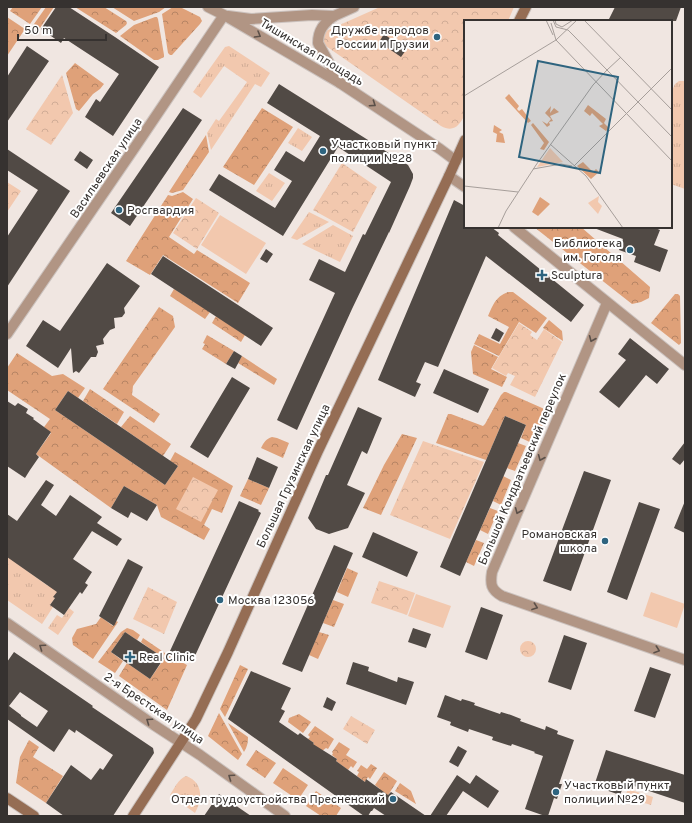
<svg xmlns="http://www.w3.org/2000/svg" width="692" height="823" viewBox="0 0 692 823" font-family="Overpass,sans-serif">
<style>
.grass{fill:url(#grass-tufts)}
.forest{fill:url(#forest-crowns)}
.park{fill:url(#park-crowns)}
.pitch{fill:#f2c8ae}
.building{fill:#514a45;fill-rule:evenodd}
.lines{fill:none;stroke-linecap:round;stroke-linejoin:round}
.minor-casing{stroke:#cbc2be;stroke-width:12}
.tertiary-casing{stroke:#cbc2be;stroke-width:12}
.secondary-casing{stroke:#cbc2be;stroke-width:12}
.minor{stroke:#b19584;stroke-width:10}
.tertiary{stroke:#b19584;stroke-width:10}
.secondary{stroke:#956d54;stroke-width:10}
.oneway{stroke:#5b5049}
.poi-dot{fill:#2e647f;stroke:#fff;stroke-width:1.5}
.labels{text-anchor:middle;stroke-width:4;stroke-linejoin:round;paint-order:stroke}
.poi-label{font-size:12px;fill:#363230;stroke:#fff;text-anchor:start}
.street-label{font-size:12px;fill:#363230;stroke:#fff}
.inset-road{fill:none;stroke:#a69e9a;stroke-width:1}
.view{fill:#2e647f;fill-opacity:0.15;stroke:#2e647f;stroke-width:2}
.inset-edge{fill:none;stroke:#363230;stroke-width:2}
</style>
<defs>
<pattern id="grass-tufts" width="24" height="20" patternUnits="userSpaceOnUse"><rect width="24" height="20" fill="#f2c8ae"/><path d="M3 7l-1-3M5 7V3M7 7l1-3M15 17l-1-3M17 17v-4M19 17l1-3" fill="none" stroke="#d0ac96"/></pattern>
<pattern id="forest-crowns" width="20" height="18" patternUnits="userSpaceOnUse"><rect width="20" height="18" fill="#dfa179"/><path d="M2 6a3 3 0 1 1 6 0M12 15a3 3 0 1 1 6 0" fill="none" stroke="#b68464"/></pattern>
<pattern id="park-crowns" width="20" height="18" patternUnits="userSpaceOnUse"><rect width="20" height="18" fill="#f2c8ae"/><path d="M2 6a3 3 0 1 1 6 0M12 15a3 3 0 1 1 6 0" fill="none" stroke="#d0ac96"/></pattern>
</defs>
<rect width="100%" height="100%" fill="#f0e6e1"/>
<!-- grass -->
<path class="grass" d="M 229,46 L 270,73 L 261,87 L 255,84 L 211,150 L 207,133 L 216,119 L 219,121 L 247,82 L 224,66 L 201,98 L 193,92 L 225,47 Z
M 679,81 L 685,81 L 685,189 L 671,184 L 671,93 L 675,84 Z
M 298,128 L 312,137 L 302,151 L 288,143 Z
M 269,173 L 285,183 L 272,201 L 256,191 Z
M 309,212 L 329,222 L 297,240 L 291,238 Z
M 333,225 L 353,236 L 340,262 L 302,244 Z
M 7,547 L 11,559 L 48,586 L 54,580 L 62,585 L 54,597 L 55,598 L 50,605 L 53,607 L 42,624 L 7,600 Z
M 69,608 L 74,612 L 58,635 L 48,628 L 57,615 L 62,618 Z
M 186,776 C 203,782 203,799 195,813 L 170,795 C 174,789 178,779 186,776 Z
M 630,783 L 635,785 L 634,791 L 653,797 L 651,805 L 625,797 Z"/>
<!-- forest -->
<path class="forest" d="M 13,7 L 42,7 L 30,24 L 10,11 Z
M 46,7 L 54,7 L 40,28 L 34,24 Z
M 75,7 L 104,7 L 126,21 L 127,23 L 126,25 L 116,33 Z
M 112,7 L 166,7 L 159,12 L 134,21 Z
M 173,7 L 180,7 L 200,17 L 202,21 L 200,24 L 172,55 L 170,55 L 168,53 L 162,14 Z
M 7,17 L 25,29 L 7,56 Z
M 155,17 L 157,17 L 158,19 L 164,55 L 164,57 L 158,60 L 154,60 L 120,36 L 134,25 Z
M 75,63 L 104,84 L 100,89 L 93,94 L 79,111 L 76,109 L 66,73 Z
M 262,108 L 293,127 L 254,185 L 223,167 Z
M 206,135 L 209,152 L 183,190 L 172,193 L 169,192 Z
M 183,192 L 193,199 L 169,237 L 194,254 L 197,250 L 250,283 L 238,303 L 163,255 L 150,275 L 126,261 L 168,195 L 172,196 Z
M 534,227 L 581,227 L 650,287 L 649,298 L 641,302 L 632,304 Z
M 174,289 L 210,312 L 205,319 L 170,296 Z
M 508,292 L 513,292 L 547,318 L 536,333 L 519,322 L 499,356 L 474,344 L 479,334 L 500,344 L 509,327 L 488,316 C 493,305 495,297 508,292 Z
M 675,294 L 678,294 L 680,296 L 681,343 L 679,345 L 651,323 Z
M 159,307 L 173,316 L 175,327 L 133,386 L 132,395 L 160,414 L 154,423 L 103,389 Z
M 216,316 L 245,335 L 241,342 L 212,323 Z
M 549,320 L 562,331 L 563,341 L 543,328 Z
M 207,335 L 234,351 L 226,364 L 202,349 L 205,344 L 203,343 Z
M 474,345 L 498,357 L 491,369 L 507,377 L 502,387 L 473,374 L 471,352 Z
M 17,353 L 52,376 L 63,374 L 85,388 L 78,398 L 68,391 L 55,410 L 165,485 L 178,466 L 170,461 L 175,452 L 233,486 L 222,513 L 212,509 L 204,525 L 210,529 L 204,540 L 161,517 L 157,505 L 124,486 L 111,508 L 36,454 L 51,433 L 44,427 L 50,419 L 7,390 L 7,368 Z
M 242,356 L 277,379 L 274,385 L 238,363 Z
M 90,389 L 124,412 L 117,424 L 83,401 Z
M 504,392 L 506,392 L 549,411 L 534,444 L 521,438 L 526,425 L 505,416 L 486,460 L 436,443 L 448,414 L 451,414 L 483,426 L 485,424 L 501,395 Z
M 130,416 L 171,444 L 163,456 L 121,427 Z
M 402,434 L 417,438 L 381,515 L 363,508 L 384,465 Z
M 272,437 L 277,438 L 289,443 L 283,458 L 261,448 C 264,442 266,439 272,437 Z
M 518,443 L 526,446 L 515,471 L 507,468 Z
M 503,476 L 511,480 L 501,505 L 493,501 Z
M 248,479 L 269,488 L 261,505 L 240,496 Z
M 490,508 L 498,511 L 488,534 L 480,530 Z
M 476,540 L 484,543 L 474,566 L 466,562 Z
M 347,568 L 358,573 L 348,597 L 337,592 Z
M 333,600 L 344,604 L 334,627 L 323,623 Z
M 101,617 L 113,626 L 116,621 L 118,622 L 93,659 L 73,645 L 72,638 L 77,629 L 96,624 Z
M 127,628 L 133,630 L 140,635 L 137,640 L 125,632 L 111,652 L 123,661 L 115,673 L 98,662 L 121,632 Z
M 319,632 L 329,635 L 318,659 L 309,655 Z
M 143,638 L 165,653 L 187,665 L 167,710 L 119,676 L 127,663 L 150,679 L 164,659 L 141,642 Z
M 240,665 L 248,669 L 225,717 L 220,709 Z
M 219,713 L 242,754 L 238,760 L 208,736 Z
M 299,714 L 311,722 L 303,733 L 288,722 L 289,718 Z
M 228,723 L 248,737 C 248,743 247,747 244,752 Z
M 315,726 L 334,739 L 328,749 L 326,748 L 322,751 L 312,745 L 314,743 L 308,739 L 310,737 L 308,735 Z
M 29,740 L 39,747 L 33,757 L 63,776 L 46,803 L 16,783 L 20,757 Z
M 339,742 L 350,749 L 346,755 L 357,762 L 353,768 L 351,766 L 348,770 L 336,761 L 337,759 L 332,755 L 333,753 L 332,752 Z
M 256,750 L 276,763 L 265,778 L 246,765 Z
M 371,764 L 377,768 L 370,779 L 368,777 L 365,782 L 357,776 L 359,772 L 357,771 L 361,765 L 367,769 Z
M 283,768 L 308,785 L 298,800 L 273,783 Z
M 384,772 L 397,781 L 387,797 L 378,791 L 380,789 L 375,785 Z
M 400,783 L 411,791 L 416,804 L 395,791 Z
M 316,791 L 341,808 L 336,816 L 321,816 L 306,806 Z"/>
<!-- park -->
<path class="park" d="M 380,7 L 514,7 L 508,21 L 465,21 L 465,114 C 460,125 454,133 441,126 L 323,44 L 322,40 L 326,31 Z
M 62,75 L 73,113 L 51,145 L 26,129 Z
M 342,163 L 377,187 L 353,232 L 313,210 Z
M 7,182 L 21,191 L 7,212 Z
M 196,198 L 219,213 L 197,249 L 173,233 Z
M 519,323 L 532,332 L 530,335 L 537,340 L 544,329 L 562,342 L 535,397 L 510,385 L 515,376 L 508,373 L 506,376 L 492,368 Z
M 423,441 L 484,462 L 450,539 L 390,515 Z
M 193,477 L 218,490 L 201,522 L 176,509 Z
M 379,581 L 415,593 L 407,615 L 371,603 Z
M 148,587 L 177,602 L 164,634 L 133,619 Z
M520 649a8 8 0 1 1 16 0a8 8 0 1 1-16 0Z
M 351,716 L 375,730 L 367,744 L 343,729 Z"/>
<!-- pitch -->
<path class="pitch" d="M 220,215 L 266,243 L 246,274 L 201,245 Z
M 651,592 L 685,604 L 677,628 L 643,616 Z
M 416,594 L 451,606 L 443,628 L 408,616 Z"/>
<!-- building -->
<path class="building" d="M 56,7 L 69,7 L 115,37 L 159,67 L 113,136 L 85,117 L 96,99 L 100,102 L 119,74 L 64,38 L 61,43 L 41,29 Z
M 615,7 L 681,7 L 676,21 L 608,21 Z
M 384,34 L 406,50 L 401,57 L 379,42 Z
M 27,46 L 49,61 L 7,122 L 7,77 Z
M 279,84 L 403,162 L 408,165 L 413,174 L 413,178 L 410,186 L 389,233 L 389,232 L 352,309 L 297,430 L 277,420 L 335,293 L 309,280 L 319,259 L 345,272 L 363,234 L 365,235 L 391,182 L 338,147 L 283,236 L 209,190 L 219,174 L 275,208 L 292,181 L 274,170 L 286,151 L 304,162 L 320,136 L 267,103 Z
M 183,108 L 202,120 L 130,226 L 111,213 Z
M 7,149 L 70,191 L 7,287 L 7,237 L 38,190 L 7,170 Z
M 80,151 L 93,160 L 87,169 L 74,160 Z
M 454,200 L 465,206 L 465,227 L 491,227 L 499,233 L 498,235 L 584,305 L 571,322 L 486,256 L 438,367 L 425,362 L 416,382 L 421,384 L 415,397 L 378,380 Z
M 594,227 L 653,227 L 660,230 L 654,245 L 668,250 L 660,272 L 634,262 L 636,256 L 619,250 L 623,239 L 594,228 Z
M 266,249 L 273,254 L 267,263 L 260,259 Z
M 163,256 L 273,328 L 261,346 L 151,274 Z
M 107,263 L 140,286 L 124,308 L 125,313 L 122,317 L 114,318 L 115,328 L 110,330 L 103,339 L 104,344 L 96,346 L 98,352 L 96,357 L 91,357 L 79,373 L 76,371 L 73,373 L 71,348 L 58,368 L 26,346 L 43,320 L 60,331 Z
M 496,328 L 504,333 L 499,342 L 491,338 Z
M 630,338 L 669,369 L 657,384 L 646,375 L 619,408 L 599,392 L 626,360 L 618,354 Z
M 234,351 L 242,356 L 235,369 L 226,364 Z
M 444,369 L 489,389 L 478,413 L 433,393 Z
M 232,377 L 250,388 L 208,458 L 190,447 Z
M 68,391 L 178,466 L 165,485 L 55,410 Z
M 7,401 L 15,406 L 18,403 L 28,409 L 26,413 L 34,418 L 33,419 L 51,432 L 36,454 L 39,457 L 30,470 L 25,478 L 7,466 Z
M 358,407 L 382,418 L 367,454 L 362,451 L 347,485 L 365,493 L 348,528 L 329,534 L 316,529 L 308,518 L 326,475 L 328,475 Z
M 505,416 L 526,425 L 460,576 L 440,567 Z
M 685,442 L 685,459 L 680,465 L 672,459 Z
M 257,457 L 278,467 L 269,488 L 248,479 Z
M 584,471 L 611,480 L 571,591 L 543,581 Z
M 46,480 L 54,485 L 41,505 L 56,516 L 70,495 L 102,517 L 97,523 L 122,539 L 117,546 L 92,531 L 73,559 L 92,572 L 85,583 L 88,585 L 82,594 L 80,592 L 64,615 L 50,605 L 55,598 L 53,597 L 57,592 L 7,557 L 7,514 L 17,521 Z
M 124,486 L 157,505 L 147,521 L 131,512 L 128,518 L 111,508 Z
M 239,501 L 259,510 L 258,511 L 261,513 L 194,658 L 191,657 L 190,660 L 170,651 Z
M 685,501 L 685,533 L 674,528 Z
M 639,502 L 660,509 L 627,600 L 607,592 Z
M 373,532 L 418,552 L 407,577 L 362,557 Z
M 334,545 L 353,553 L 302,672 L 282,664 Z
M 128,559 L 143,567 L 114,626 L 99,616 Z
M 481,607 L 503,615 L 487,660 L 465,652 Z
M 413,628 L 431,634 L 426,648 L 408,642 Z
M 125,632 L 164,658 L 150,679 L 111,652 Z
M 564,635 L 587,643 L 571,690 L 548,682 Z
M 14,652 L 93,706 L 92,707 L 153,748 L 154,753 L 113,816 L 64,816 L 46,803 L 71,765 L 91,780 L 100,768 L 103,770 L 113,755 L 76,730 L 75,733 L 69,729 L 54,752 L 7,719 L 7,662 ZM 20,692 L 48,711 L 37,727 L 21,716 L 21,715 L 9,706 Z
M 353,662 L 369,667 L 368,671 L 384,677 L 397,682 L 398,677 L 414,682 L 406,705 L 346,684 Z
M 650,667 L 671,674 L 655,718 L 634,711 Z
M 251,671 L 291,688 L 281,709 L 285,711 L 279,722 L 298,735 L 300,733 L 304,736 L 314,743 L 313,744 L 337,759 L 336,761 L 365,782 L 366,779 L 388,795 L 391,792 L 426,816 L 386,816 L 374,808 L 372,811 L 371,811 L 368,816 L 364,816 L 228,719 Z
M 445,695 L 461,701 L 462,699 L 469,701 L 475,703 L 474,705 L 500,714 L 501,712 L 511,715 L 521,719 L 520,721 L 545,730 L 546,726 L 558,731 L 557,734 L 574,740 L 559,784 L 562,784 L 557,799 L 554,798 L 548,816 L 545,816 L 525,809 L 543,756 L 534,753 L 535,752 L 512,744 L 511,746 L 492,740 L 493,737 L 469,729 L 468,732 L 450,725 L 451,722 L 437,717 Z
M 327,697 L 336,702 L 332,711 L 323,707 Z
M 458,746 L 467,751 L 458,767 L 449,762 Z
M 606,750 L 685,775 L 685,803 L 625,783 L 620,795 L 594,786 Z
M 457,775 L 470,784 L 476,775 L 499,791 L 488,808 L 463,791 L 446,816 L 430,816 Z
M 219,794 L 251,816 L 204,816 Z"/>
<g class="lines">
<defs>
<path id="minor" d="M 334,16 C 324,23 318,30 318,43 L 340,83
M 449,176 L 465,187
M 514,227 L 685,365
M 607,303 L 492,572 C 490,584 491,590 502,596 L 685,660"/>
<path id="tertiary" d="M 208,7 L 224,15 L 340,83 L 440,149 L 456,161
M 228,16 L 251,19 L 312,15 L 334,16 L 354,7
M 7,334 L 135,147 L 224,15
M 7,623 L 154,725 L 200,755 L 285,816"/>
<path id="secondary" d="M 519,21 L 526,7
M 7,798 L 34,816
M 133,816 L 196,719 L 228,652 L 318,451 L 449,176 L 465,140"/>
</defs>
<!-- minor casing -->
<use href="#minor" class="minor-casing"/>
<!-- tertiary casing -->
<use href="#tertiary" class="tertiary-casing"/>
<!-- secondary casing -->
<use href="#secondary" class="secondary-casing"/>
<!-- minor -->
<use href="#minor" class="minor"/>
<!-- tertiary -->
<use href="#tertiary" class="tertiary"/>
<!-- secondary -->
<use href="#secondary" class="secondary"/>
</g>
<!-- one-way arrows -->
<defs><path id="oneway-chevron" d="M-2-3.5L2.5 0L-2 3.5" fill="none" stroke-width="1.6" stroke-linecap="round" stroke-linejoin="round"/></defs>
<g class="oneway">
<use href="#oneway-chevron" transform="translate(258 35) rotate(30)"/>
<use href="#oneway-chevron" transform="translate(373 104) rotate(34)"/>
<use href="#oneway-chevron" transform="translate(592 339) rotate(113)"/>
<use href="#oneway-chevron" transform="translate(541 458) rotate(113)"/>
<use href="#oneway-chevron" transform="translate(518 511) rotate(113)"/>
<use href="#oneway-chevron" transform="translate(535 607) rotate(20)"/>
<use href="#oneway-chevron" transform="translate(42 647) rotate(-145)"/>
<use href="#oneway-chevron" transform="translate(657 650) rotate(19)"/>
<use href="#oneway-chevron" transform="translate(149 721) rotate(-145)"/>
<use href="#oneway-chevron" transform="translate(231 777) rotate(-145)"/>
</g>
<!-- markers -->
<g class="poi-dot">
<circle cx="437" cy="37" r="4"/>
<circle cx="323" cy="151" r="4"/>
<circle cx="119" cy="210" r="4"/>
<circle cx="630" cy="250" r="4"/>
<path d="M540 269h4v4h4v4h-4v4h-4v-4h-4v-4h4z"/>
<circle cx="605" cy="541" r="4"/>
<circle cx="220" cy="600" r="4"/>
<path d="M128 651h4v4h4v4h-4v4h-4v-4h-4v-4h4z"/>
<circle cx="556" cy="792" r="4"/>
<circle cx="393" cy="799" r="4"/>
</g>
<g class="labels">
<!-- poi labels -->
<g class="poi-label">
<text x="429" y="34" text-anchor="end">Дружбе народов<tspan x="429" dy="14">России и Грузии</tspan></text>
<text x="331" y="148">Участковый пункт<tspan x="331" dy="14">полиции №28</tspan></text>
<text x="127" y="214">Росгвардия</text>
<text x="622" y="247" text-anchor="end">Библиотека<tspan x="622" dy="14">им. Гоголя</tspan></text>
<text x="551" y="279">Sculptura</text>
<text x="597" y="538" text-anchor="end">Романовская<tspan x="597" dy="14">школа</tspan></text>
<text x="228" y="604">Москва 123056</text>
<text x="139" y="661">Real Clinic</text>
<text x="564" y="789">Участковый пункт<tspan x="564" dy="14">полиции №29</tspan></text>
<text x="385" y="803" text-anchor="end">Отдел трудоустройства Пресненский</text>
</g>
<!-- street labels -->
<g class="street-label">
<text transform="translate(312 52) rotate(31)" y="4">Тишинская площадь</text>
<text transform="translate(106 168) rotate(-56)" y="4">Васильевская улица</text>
<text transform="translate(522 469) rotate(-67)" y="4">Большой Кондратьевский переулок</text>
<text transform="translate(293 476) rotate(-65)" y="4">Большая Грузинская улица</text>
<text transform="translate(154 708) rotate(34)" y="4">2-я Брестская улица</text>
</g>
</g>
<!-- overview -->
<g transform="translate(464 20)">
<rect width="208" height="208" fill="#f0e6e1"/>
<path d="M 135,176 L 134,182 L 138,186 L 134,194 L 124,183 Z" fill="#f2c8ae"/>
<path d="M 45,74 L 55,86 L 53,89 L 55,91 L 58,89 L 67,101 L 64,103 L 41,78 ZM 124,85 L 142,99 L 140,103 L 145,108 L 142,111 L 135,106 L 139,104 L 128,93 L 126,96 L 120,91 ZM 87,86 L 86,93 L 90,88 L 95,92 L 86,96 L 89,101 L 85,102 L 86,105 L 83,107 L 78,101 L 83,104 L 87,99 L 81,93 ZM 69,103 L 85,122 L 80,130 L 76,129 L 80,123 L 67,105 ZM 30,105 L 38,110 L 35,112 L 39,114 L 41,123 L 32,122 L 33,114 L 29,112 ZM 119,142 L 129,152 L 132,149 L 135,152 L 127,159 L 113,146 ZM 76,177 L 86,184 L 74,196 L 68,192 Z" fill="#dfa179"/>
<path d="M 86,128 L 99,142 L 73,147 Z" fill="#f2c8ae"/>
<path class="inset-road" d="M 82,0 L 89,15M 89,0 L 92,7 L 104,10 L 110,16 L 208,117M 91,0 L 92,4 L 98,7 L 109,0M 120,0 L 208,90M 92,20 L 208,141M 92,20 L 113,0M 143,50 L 157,37M 0,76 L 92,20 L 87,3M 86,124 L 122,156 L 159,208M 110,146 L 208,48M 69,149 L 97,144 L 108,146M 0,166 L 54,172M 34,208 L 42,191 L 72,145 L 129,65 L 143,50"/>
<path class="view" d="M 74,41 L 154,57 L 136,153 L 55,137 Z"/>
<rect width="208" height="208" class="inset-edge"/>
</g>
<!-- border -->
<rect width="692" height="823" fill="none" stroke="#363230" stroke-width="16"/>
<!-- scale -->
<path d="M18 34v6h88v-6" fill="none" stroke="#363230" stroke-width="2"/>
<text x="24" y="34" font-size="12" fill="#363230" stroke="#ffffff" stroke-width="3" paint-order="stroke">50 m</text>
</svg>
